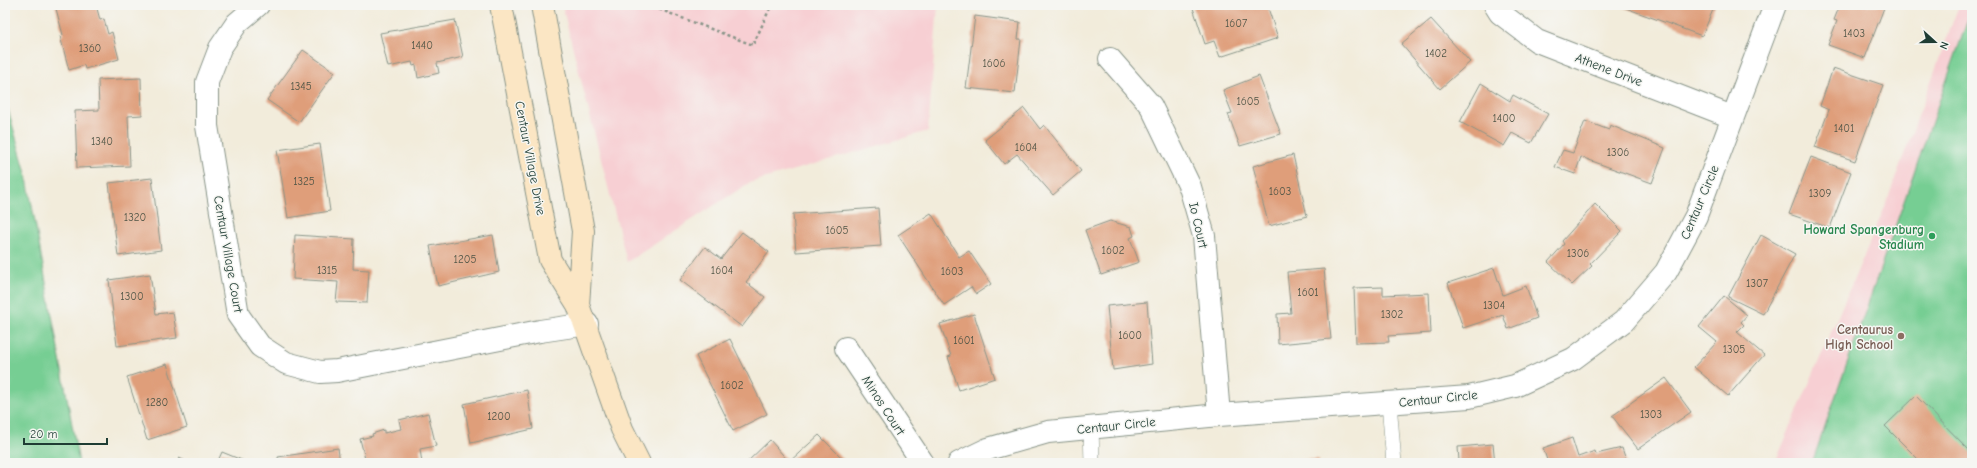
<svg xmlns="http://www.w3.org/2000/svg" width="1977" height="468" viewBox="0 0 1977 468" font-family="'Comic Neue',sans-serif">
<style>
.built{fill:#f7cfd3}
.green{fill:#76ce93;stroke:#4a8664}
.building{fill:#df9e7a}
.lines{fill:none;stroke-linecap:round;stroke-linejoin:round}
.lane-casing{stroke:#889488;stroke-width:16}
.street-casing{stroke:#889488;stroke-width:24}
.secondary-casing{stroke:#889488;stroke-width:24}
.path{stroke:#889488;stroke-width:2.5;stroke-dasharray:3 3;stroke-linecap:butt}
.lane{stroke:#fff;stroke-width:15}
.street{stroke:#fff;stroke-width:22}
.secondary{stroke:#fbe6c4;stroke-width:22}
.leisure-dot{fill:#2e9e5b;stroke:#f6f6f2;stroke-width:1.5}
.education-dot{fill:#8d6e63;stroke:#f6f6f2;stroke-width:1.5}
.labels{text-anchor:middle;stroke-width:3;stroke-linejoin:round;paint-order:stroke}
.number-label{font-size:11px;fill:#4f5546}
.street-label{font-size:13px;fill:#1f3d34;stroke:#f6f6f2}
.leisure-label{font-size:13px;font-weight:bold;fill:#27864d;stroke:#f6f6f2;text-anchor:end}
.education-label{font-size:13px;font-weight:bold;fill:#785e54;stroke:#f6f6f2;text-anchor:end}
</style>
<rect width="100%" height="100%" fill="#f6f6f2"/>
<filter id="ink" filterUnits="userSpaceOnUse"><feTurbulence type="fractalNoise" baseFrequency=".025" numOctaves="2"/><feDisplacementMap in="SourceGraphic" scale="8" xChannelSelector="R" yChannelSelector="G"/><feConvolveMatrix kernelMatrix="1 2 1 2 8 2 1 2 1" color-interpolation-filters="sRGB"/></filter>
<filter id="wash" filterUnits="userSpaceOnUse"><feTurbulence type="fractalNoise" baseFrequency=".012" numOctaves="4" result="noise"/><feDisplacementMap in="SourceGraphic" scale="16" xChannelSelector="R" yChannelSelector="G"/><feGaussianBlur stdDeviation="0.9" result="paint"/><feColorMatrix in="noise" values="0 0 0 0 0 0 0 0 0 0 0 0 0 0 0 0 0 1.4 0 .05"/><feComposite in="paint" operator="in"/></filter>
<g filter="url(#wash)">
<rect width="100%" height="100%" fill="#f2ecdb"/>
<!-- built -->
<path class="built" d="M 562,5 L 938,5 L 928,131 L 749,183 L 627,262 Z
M 1959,5 L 1972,5 L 1972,463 L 1775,463 L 1884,209 Z"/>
<!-- green -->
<path class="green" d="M 1972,8 L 1972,463 L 1812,463 Z
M 5,99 L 26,173 L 79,463 L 5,463 Z"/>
<g id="blocks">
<!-- building -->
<path class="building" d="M 55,5 L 96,5 L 100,20 L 104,19 L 108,34 L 112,32 L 119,59 L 85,69 L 84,65 L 69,70 L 60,36 L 63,35 Z
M 737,5 L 747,5 L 745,9 Z
M 1195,5 L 1267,5 L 1278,38 L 1220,57 L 1214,41 L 1205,44 L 1193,8 Z
M 1624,5 L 1715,5 L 1702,36 L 1623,7 Z
M 1840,5 L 1885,5 L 1865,58 L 1828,45 L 1837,21 L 1834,20 Z
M 975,16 L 1020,22 L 1018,39 L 1021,39 L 1015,93 L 966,88 Z
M 1431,19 L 1470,62 L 1440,89 L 1401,44 Z
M 455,20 L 463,57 L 437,63 L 439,73 L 418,78 L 416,65 L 413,66 L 412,62 L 388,67 L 380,33 Z
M 303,50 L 335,72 L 299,122 L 267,100 Z
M 1833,68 L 1883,85 L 1855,161 L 1815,147 L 1829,110 L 1820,106 Z
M 1259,76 L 1281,134 L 1240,146 L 1228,114 L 1232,113 L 1223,90 Z
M 141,78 L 142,115 L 128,116 L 130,166 L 77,168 L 75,111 L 99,110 L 98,80 Z
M 1481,83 L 1510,101 L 1513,95 L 1548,114 L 1531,143 L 1512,133 L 1504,146 L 1460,122 Z
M 1024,108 L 1040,129 L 1044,125 L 1081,171 L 1053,195 L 1017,154 L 1004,164 L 985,140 Z
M 1585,121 L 1609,130 L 1610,125 L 1665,148 L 1652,183 L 1581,157 L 1575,174 L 1555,167 L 1563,150 L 1573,153 Z
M 320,144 L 330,211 L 288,218 L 277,150 Z
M 1293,155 L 1307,216 L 1269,226 L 1253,166 Z
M 1811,157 L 1851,172 L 1830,228 L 1789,214 Z
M 152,178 L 161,250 L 118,256 L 109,183 Z
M 1595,204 L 1622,231 L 1590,264 L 1592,266 L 1572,285 L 1548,262 L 1564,244 L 1562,241 Z
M 878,208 L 881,246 L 796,252 L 793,214 Z
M 931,213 L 959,257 L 969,251 L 991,284 L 976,294 L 971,287 L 944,305 L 898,235 Z
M 1110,221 L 1131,227 L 1134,236 L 1130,238 L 1139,262 L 1101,275 L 1085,230 Z
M 742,232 L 769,252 L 746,282 L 765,297 L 742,327 L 680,280 L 705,247 L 721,259 Z
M 295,235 L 354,239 L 353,269 L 369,270 L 367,303 L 336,302 L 338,282 L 293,279 Z
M 493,235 L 499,272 L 438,286 L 430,246 Z
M 1761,235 L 1795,254 L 1763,314 L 1728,297 Z
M 1494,268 L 1503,295 L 1526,286 L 1537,318 L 1508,329 L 1503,315 L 1463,328 L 1448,283 Z
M 1324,269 L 1331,339 L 1278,344 L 1277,314 L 1291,313 L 1287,272 Z
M 150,274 L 156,314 L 173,312 L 177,338 L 117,346 L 109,280 Z
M 1383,287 L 1383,295 L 1429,293 L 1431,333 L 1388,336 L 1389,342 L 1356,343 L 1354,288 Z
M 1724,296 L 1747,315 L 1741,322 L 1744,325 L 1737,332 L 1764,355 L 1728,396 L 1694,367 L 1717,342 L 1699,327 Z
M 1147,302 L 1152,364 L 1113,370 L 1107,306 Z
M 974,314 L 995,378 L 959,390 L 948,357 L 951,356 L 940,324 Z
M 730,339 L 767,414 L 733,431 L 696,356 Z
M 167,364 L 187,427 L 147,440 L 127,377 Z
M 1666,378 L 1691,412 L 1638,449 L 1612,416 Z
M 527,390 L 533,429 L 471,443 L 464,404 Z
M 1916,396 L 1972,453 L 1972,463 L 1922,463 L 1885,426 Z
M 428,413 L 436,446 L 420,449 L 422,463 L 366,463 L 360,439 L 373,436 L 372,434 L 384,430 L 384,433 L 401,429 L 399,420 Z
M 819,435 L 847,463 L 746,463 L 770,440 L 789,462 Z
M 1572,438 L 1578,457 L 1595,451 L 1596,454 L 1622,448 L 1627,463 L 1548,463 L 1543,448 Z
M 1493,444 L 1495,463 L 1447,463 L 1459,461 L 1458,447 Z
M 338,448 L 340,463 L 279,463 L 278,457 Z
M 222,452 L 249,463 L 217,463 Z
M 179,458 L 190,463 L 177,463 Z
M 1319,459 L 1319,463 L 1285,463 L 1285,461 Z"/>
</g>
</g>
<g filter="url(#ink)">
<use href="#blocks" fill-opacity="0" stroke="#889488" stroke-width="1"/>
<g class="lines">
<defs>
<path id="lane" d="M 1389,403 L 1394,463
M 1091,427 L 1092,463"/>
<path id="street" d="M 258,5 L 237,23 L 220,48 L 207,82 L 207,126 L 238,315 L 260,346 L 286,363 L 320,372 L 337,371 L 540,331 L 587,324
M 1495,5 L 1500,13 L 1537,41 L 1732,117
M 1110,59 L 1151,106 L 1190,187 L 1204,236 L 1219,415
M 846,348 L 923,463
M 959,463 L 988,449 L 1048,432 L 1219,415 L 1469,397 L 1515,386 L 1573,359 L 1624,321 L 1666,272 L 1696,216 L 1775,5"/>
<path id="secondary" d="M 501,5 L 550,260 L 578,305 L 622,429 L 639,463
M 542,5 L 583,231 L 578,305"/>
</defs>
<!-- lane casing -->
<use href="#lane" class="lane-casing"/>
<!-- street casing -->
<use href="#street" class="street-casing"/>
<!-- secondary casing -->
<use href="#secondary" class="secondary-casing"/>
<!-- path -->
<path class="path" d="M 648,5 L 753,45 L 771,6"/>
<!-- lane -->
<use href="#lane" class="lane"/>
<!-- street -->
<use href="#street" class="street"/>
<!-- secondary -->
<use href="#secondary" class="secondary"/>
</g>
</g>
<!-- markers -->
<circle class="leisure-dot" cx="1932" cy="236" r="4"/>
<circle class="education-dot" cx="1901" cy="336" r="4"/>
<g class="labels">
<!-- number labels -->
<g class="number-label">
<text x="1236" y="27">1607</text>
<text x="1854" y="37">1403</text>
<text x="422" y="49">1440</text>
<text x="90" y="52">1360</text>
<text x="1436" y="57">1402</text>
<text x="994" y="67">1606</text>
<text x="301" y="90">1345</text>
<text x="1248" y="105">1605</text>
<text x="1504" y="122">1400</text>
<text x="1844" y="132">1401</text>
<text x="102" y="145">1340</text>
<text x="1026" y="151">1604</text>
<text x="1618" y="156">1306</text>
<text x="304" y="185">1325</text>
<text x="1280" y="195">1603</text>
<text x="1820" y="197">1309</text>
<text x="135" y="221">1320</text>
<text x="837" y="234">1605</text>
<text x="1113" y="254">1602</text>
<text x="1578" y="257">1306</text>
<text x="465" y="263">1205</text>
<text x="327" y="274">1315</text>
<text x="722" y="274">1604</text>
<text x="952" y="275">1603</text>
<text x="1757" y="287">1307</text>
<text x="1308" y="296">1601</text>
<text x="132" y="300">1300</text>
<text x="1494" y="309">1304</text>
<text x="1392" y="318">1302</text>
<text x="1130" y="339">1600</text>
<text x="964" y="344">1601</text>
<text x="1734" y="353">1305</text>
<text x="732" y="389">1602</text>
<text x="157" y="406">1280</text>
<text x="1651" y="418">1303</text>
<text x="499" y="420">1200</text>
</g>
<!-- street labels -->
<g class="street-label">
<text transform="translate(1609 69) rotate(21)" y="5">Athene Drive</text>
<text transform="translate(531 158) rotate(79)" y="5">Centaur Village Drive</text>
<text transform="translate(1699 202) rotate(-67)" y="5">Centaur Circle</text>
<text transform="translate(1199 225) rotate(77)" y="5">Io Court</text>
<text transform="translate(229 254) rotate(80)" y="5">Centaur Village Court</text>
<text transform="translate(1438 398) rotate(-6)" y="5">Centaur Circle</text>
<text transform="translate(884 405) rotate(57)" y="5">Minos Court</text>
<text transform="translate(1116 425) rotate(-6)" y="5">Centaur Circle</text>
</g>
<!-- leisure labels -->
<g class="leisure-label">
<text x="1924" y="234">Howard Spangenburg<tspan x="1924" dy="15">Stadium</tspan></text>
</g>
<!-- education labels -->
<g class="education-label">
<text x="1893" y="334">Centaurus<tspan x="1893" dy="15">High School</tspan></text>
</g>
</g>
<!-- margin -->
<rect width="1977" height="468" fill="none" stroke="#f6f6f2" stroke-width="20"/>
<!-- north arrow -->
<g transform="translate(1935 42) rotate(111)" stroke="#f6f6f2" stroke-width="3" paint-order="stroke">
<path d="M0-3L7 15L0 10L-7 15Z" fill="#1f3d34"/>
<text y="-6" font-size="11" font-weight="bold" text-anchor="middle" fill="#1f3d34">N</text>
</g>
<!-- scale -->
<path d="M24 438v6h83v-6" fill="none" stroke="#1f3d34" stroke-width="2"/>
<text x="30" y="438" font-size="12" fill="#1f3d34" stroke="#f6f6f2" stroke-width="3" paint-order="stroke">20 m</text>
</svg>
